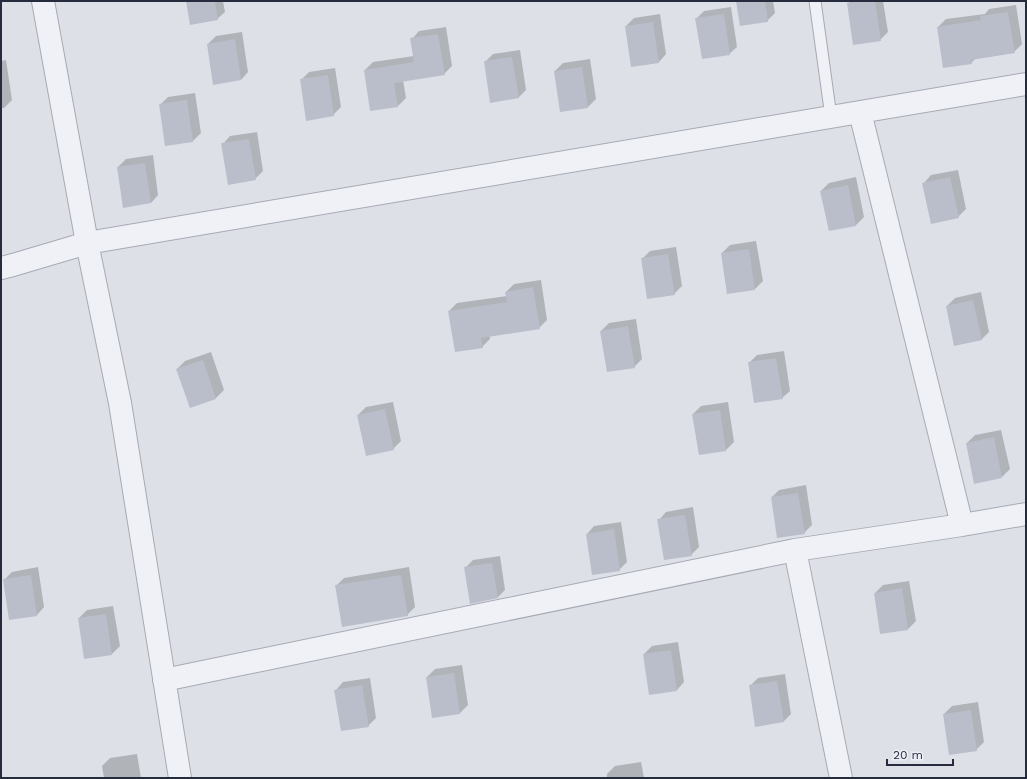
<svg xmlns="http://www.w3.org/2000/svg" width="1027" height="779" viewBox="0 0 1027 779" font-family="'Work Sans',sans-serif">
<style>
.shadow{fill:#0003}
.building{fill:#babeca}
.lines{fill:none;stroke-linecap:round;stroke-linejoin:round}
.lane-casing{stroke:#a6aab4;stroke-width:13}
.street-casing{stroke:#a6aab4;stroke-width:24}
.lane{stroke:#f0f1f6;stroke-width:11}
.street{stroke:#f0f1f6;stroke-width:22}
</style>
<rect width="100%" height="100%" fill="#dde0e7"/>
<!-- shadow -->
<path class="shadow" d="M 187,1 L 223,1 L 225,12 L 217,19 Z
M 737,1 L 773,1 L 775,13 L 767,21 Z
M 850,1 L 883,1 L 888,32 L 880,40 L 848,4 Z
M 1016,5 L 1022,44 L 1014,52 L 976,58 L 971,63 L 938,27 L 946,19 L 985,14 L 989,9 Z
M 731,7 L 737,47 L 729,54 L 696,19 L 704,11 Z
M 660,14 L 666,54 L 659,62 L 626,26 L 634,18 Z
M 446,27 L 452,66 L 444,74 L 403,80 L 406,98 L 398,106 L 365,70 L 373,62 L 414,56 L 412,39 L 419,31 Z
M 242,32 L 248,72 L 241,80 L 208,44 L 216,36 Z
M 520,50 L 526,90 L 518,98 L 485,62 L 493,54 Z
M 590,59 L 596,99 L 588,107 L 555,71 L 563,63 Z
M 6,60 L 12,100 L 4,108 L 1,108 L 1,61 Z
M 335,68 L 341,107 L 333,115 L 301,80 L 309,72 Z
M 195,93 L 201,133 L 193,141 L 160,105 L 168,97 Z
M 257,132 L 263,171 L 255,179 L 223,144 L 230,136 Z
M 153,155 L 158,195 L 151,203 L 118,167 L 126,159 Z
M 958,170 L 966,209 L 958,217 L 924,183 L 931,175 Z
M 856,177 L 864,217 L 856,225 L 829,230 L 821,191 L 829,183 Z
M 756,241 L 763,281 L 755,289 L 722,253 L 730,245 Z
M 676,247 L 682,286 L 674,294 L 642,259 L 650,251 Z
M 541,280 L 547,320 L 539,328 L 490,336 L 490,339 L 482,347 L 449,311 L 457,303 L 507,296 L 506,292 L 514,284 Z
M 981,292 L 989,332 L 981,340 L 955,345 L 947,306 L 955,298 Z
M 636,319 L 642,359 L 634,367 L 601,331 L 609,323 Z
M 784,351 L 790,391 L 782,398 L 749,363 L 757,355 Z
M 211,352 L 224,390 L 216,398 L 190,407 L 177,369 L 185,361 Z
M 393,402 L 401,441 L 393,449 L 358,415 L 366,407 Z
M 728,402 L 734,442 L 726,450 L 699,454 L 693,414 L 701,406 Z
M 1001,430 L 1010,469 L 1002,477 L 967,443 L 975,435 Z
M 806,485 L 812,525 L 804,533 L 772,497 L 779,490 Z
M 693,507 L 699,547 L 691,555 L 659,520 L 666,512 Z
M 621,522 L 627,562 L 619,570 L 587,534 L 594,526 Z
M 500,556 L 505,590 L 497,598 L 465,568 L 473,560 Z
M 38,567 L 44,607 L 37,615 L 4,580 L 12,572 Z
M 409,567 L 415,607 L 407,615 L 336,586 L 344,578 Z
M 909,581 L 916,621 L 908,629 L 875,593 L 883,585 Z
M 113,606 L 120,646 L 112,654 L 79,618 L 87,610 Z
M 678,642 L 684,682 L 677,690 L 644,654 L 652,646 Z
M 462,665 L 468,705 L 460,713 L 433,717 L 427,677 L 435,669 Z
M 785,674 L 791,714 L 783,722 L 750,686 L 758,678 Z
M 370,678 L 376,718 L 368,726 L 336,690 L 343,682 Z
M 978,702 L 984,742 L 976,750 L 944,714 L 952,706 Z
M 137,754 L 141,778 L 104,778 L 102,766 L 110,758 Z
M 641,762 L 644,778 L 607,778 L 607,774 L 615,766 Z"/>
<!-- building -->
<path class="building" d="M 186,1 L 215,1 L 218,20 L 190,25 Z
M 736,1 L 765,1 L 768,22 L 740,26 Z
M 863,1 L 875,1 L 881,41 L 853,45 L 847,3 Z
M 1008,12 L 1015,53 L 971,60 L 972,64 L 943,68 L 937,27 L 981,20 L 980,16 Z
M 724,14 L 730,55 L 702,59 L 695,18 Z
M 653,22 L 659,63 L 631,67 L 625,26 Z
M 438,34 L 445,75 L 394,83 L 398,107 L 370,111 L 364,70 L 414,62 L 410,38 Z
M 235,39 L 241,80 L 213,85 L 207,44 Z
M 512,57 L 519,98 L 490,103 L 484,61 Z
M 582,67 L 588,108 L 560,112 L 554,71 Z
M 328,75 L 334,116 L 306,121 L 300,79 Z
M 187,100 L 193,142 L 165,146 L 159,104 Z
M 249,139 L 256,180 L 228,185 L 221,143 Z
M 145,163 L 151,203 L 123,208 L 117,167 Z
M 950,177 L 959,218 L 931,224 L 922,183 Z
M 848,185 L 856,226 L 829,231 L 820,191 Z
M 749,249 L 755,290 L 727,294 L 721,253 Z
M 668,254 L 675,295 L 647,299 L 641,258 Z
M 533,287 L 540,329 L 481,338 L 483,348 L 455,352 L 448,311 L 507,302 L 505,292 Z
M 973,300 L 982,340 L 954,346 L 946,306 Z
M 628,326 L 635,368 L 607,372 L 600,331 Z
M 776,358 L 783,399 L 754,403 L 748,362 Z
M 203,360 L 216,399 L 190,408 L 176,369 Z
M 385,409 L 394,450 L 366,456 L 357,415 Z
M 720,410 L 726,451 L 699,455 L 692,414 Z
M 994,437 L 1002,478 L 974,484 L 966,443 Z
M 798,493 L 805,534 L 777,538 L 771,497 Z
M 685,515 L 692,556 L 664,560 L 657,519 Z
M 614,529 L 620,571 L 592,575 L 586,534 Z
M 492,563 L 498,598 L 470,604 L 464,567 Z
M 31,575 L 37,616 L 9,620 L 3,579 Z
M 401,575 L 408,616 L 342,627 L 335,585 Z
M 902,588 L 908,630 L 880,634 L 874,593 Z
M 106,614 L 112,655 L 84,659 L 78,618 Z
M 671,650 L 677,691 L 649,695 L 643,654 Z
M 454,673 L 460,714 L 432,718 L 426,677 Z
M 777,681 L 784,722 L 755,727 L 749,685 Z
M 362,685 L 369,727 L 341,731 L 334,690 Z
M 971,710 L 977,751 L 949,755 L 943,714 Z"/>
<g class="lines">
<defs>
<path id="lane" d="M 815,1 L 831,117"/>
<path id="street" d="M 860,112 L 962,525 L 1026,514
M 1,268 L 13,265 L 87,243 L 43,1
M 795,550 L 962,525
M 164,680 L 795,550 L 841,778
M 180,778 L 120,403 L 87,243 L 860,112 L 1026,84"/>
</defs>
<!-- lane casing -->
<use href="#lane" class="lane-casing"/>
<!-- street casing -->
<use href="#street" class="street-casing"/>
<!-- lane -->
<use href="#lane" class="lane"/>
<!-- street -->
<use href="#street" class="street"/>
</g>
<!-- border -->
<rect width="1027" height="779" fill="none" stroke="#262b3e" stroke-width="4"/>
<!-- scale -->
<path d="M887 759v6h66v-6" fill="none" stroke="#262b3e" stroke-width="2"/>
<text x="893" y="759" font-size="12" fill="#262b3e" stroke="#eceff5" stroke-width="3" paint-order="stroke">20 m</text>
</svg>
